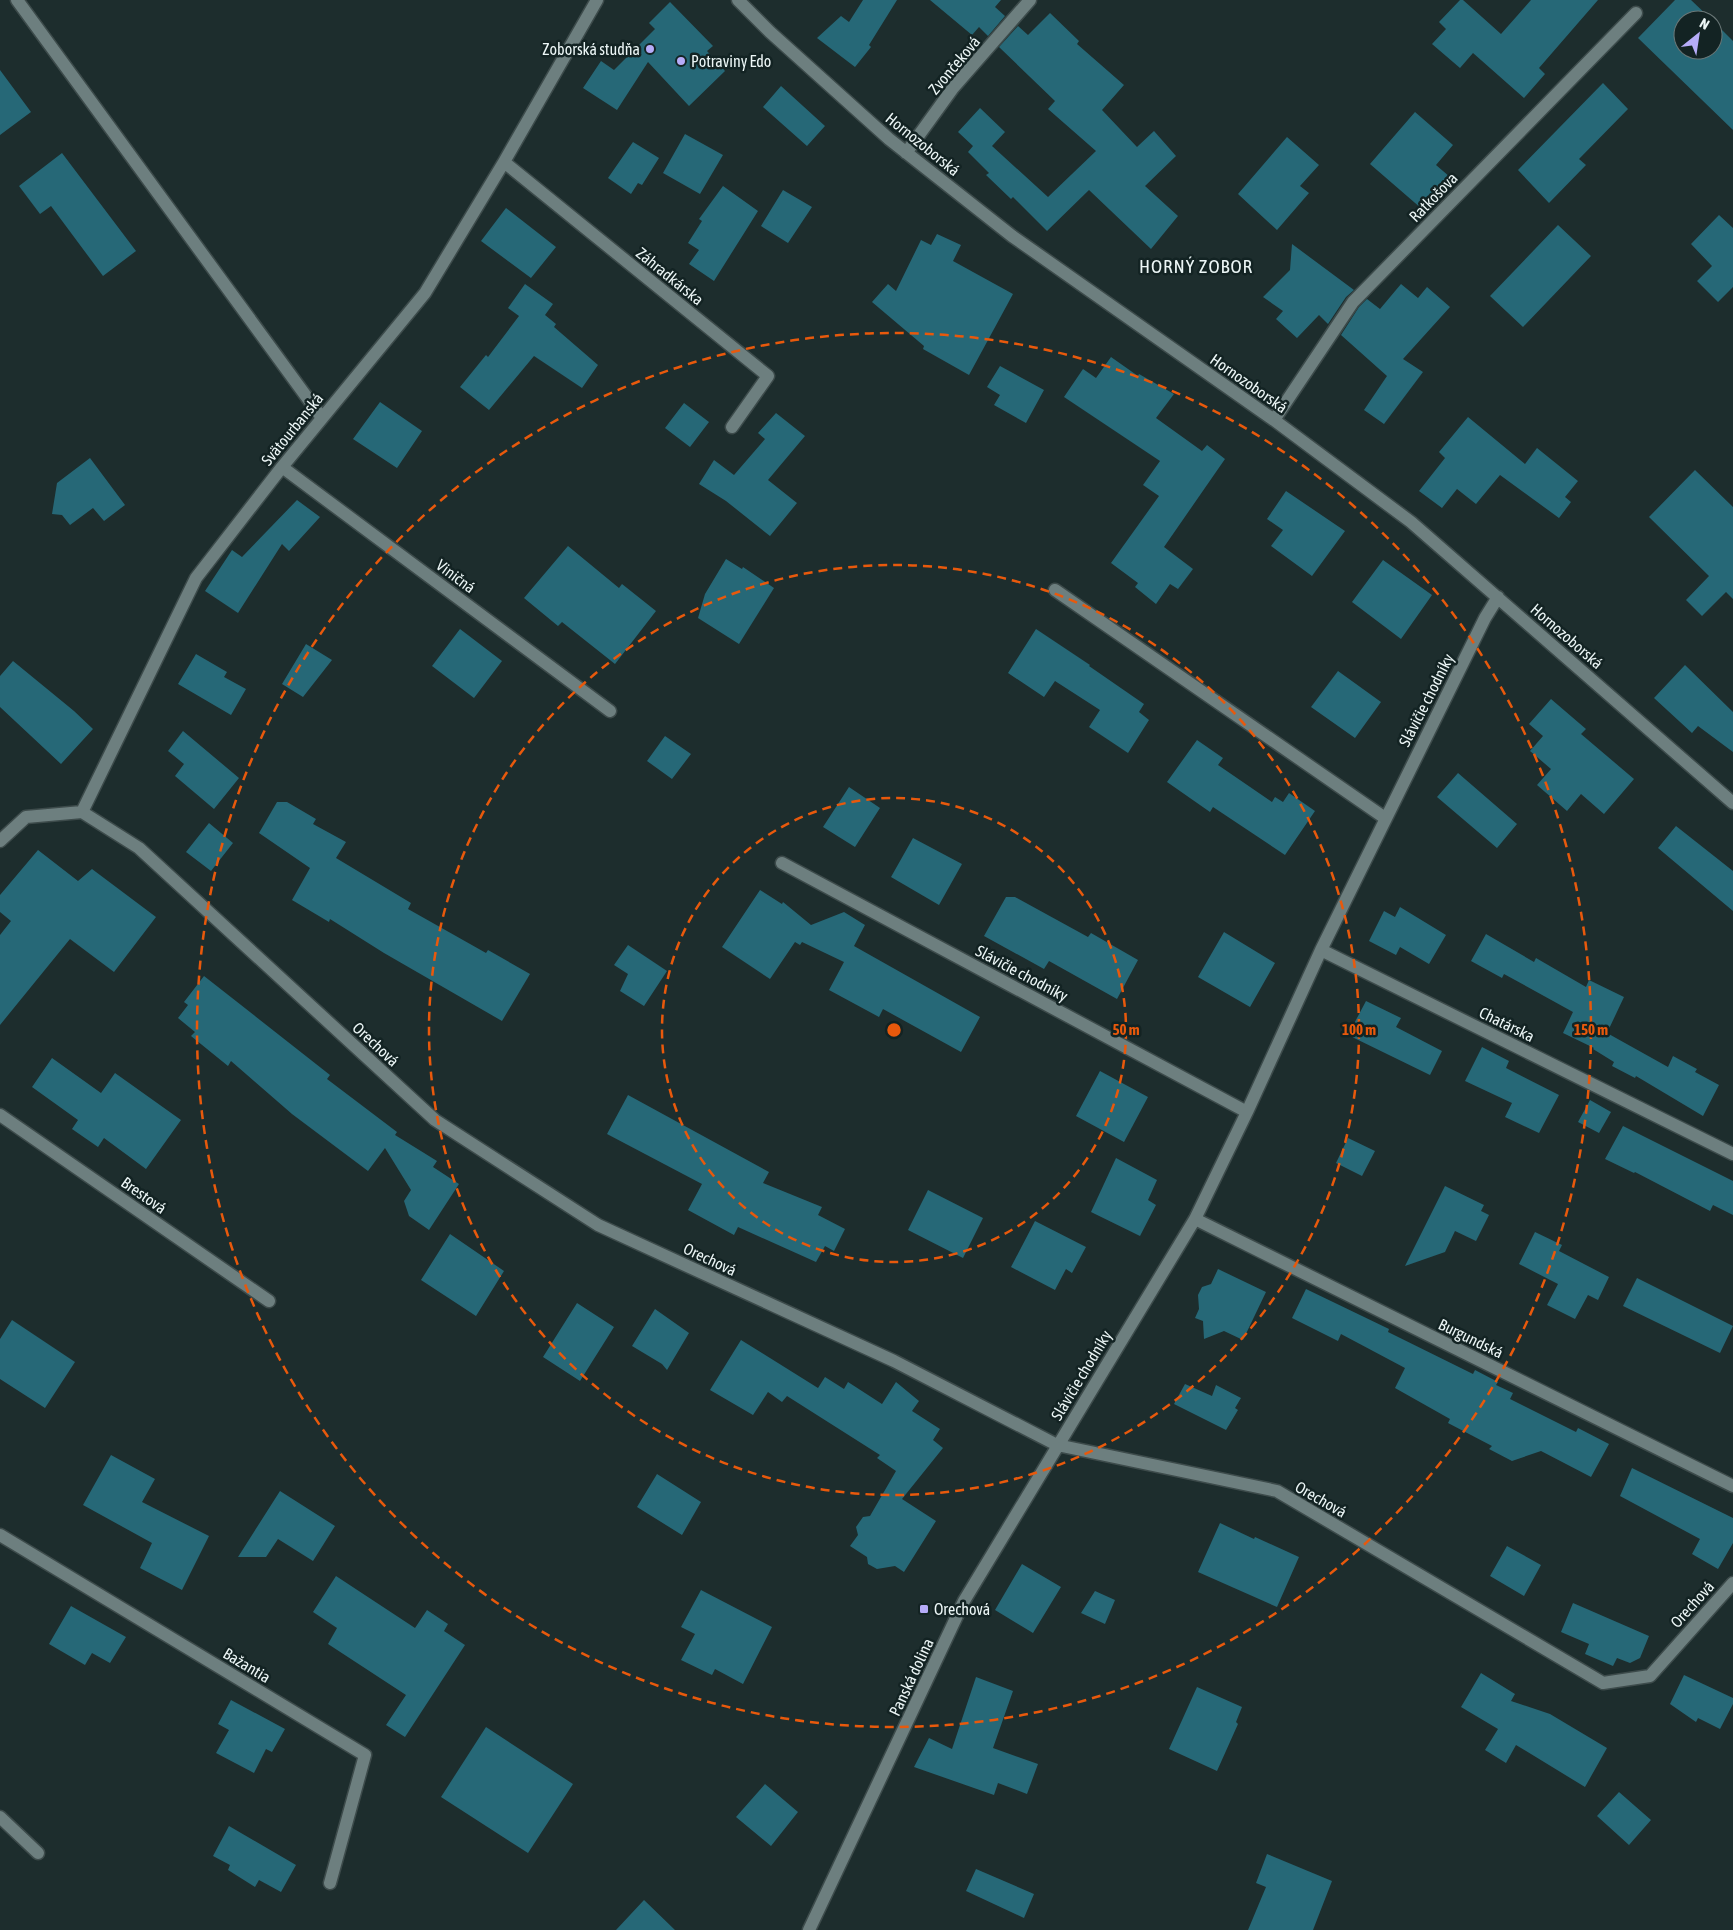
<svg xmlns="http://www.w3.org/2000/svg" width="1733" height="1930" viewBox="0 0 1733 1930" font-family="'Asap Condensed',sans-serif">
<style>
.building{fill:#266877}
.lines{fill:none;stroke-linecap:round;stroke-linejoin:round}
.minor-casing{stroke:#3d4b4b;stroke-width:15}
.minor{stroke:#6d7f7f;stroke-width:12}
.ring{fill:none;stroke:#e8590c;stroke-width:2.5;stroke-dasharray:9 6}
.poi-dot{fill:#b6acf8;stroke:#132323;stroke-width:2}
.labels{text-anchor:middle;stroke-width:5;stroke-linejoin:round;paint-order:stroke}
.poi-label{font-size:16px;fill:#ecf6f6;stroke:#132323;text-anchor:start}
.street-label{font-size:16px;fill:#ecf6f6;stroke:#132323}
.quarter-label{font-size:19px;letter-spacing:1px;fill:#ecf6f6;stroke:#132323}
.centre{fill:#e8590c;stroke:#132323;stroke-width:2.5}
.ring-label{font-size:15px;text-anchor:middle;font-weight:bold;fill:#e8590c;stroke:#132323;stroke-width:5;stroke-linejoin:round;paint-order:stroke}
</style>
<rect width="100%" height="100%" fill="#1d2d2d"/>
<!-- building -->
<path class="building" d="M 863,0 L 897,0 L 869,45 L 871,47 L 855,67 L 817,38 L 841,16 L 849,22 Z
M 930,0 L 1001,0 L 995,7 L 1005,16 L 988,36 L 979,27 L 972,35 Z
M 1460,0 L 1463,0 L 1501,34 L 1531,0 L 1598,0 L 1539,68 L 1545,74 L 1524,98 L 1473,53 L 1460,68 L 1432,44 L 1446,29 L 1439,22 Z
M 1675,0 L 1691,0 L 1712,20 L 1683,20 L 1683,50 L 1713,50 L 1713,21 L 1733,41 L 1733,130 L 1638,38 Z
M 670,2 L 713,46 L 707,51 L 725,71 L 689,106 L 648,62 L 617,110 L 583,88 L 601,61 L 614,70 L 655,29 L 649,23 Z
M 1050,13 L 1079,41 L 1077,44 L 1124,85 L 1102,110 L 1137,147 L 1154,131 L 1176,156 L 1145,186 L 1178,216 L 1151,249 L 1089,190 L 1047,231 L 1013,197 L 1011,199 L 986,175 L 989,173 L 968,152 L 973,146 L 958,132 L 980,108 L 1005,132 L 992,146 L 1048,197 L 1096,151 L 1048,109 L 1055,101 L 999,47 L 1018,26 L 1028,35 Z
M 0,70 L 31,112 L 0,135 Z
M 1603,83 L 1628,109 L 1579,159 L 1586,165 L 1549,203 L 1518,170 Z
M 781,86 L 825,126 L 807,146 L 763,107 Z
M 1415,112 L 1453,145 L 1436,165 L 1450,177 L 1422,209 L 1370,164 Z
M 685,134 L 723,155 L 700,194 L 663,173 Z
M 1287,137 L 1319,165 L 1300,186 L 1309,193 L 1277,230 L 1238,194 Z
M 633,142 L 659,158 L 642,185 L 638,183 L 631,194 L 608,178 Z
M 62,153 L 136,251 L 103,276 L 51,206 L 40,214 L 19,186 Z
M 723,186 L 758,211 L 714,281 L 689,264 L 699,250 L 688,243 L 702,221 L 699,219 Z
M 783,190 L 812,207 L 788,243 L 761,226 Z
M 506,208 L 556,247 L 531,278 L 481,241 Z
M 1719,215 L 1733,228 L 1733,287 L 1718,302 L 1697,281 L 1712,266 L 1691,244 Z
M 1558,225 L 1591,256 L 1523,327 L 1490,296 Z
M 937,234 L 961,245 L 953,261 L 1013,294 L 969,375 L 923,349 L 924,346 L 872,302 L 888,284 L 896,291 L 921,240 L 931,245 Z
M 1292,244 L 1354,290 L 1346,297 L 1328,324 L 1319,315 L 1297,338 L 1276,319 L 1283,311 L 1263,297 L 1290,270 Z
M 525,284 L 553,304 L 545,315 L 556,324 L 554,327 L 598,365 L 582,388 L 534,356 L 489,410 L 460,387 L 486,355 L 488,357 L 519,316 L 508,308 Z
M 1401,284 L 1418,298 L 1427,287 L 1450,307 L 1403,359 L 1423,372 L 1384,424 L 1364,410 L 1387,376 L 1341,335 L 1359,307 L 1367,299 L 1380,309 Z
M 1111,357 L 1138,376 L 1139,374 L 1174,394 L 1156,418 L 1202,451 L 1207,445 L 1225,459 L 1164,547 L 1193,569 L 1178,589 L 1170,584 L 1156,604 L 1135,587 L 1138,583 L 1111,563 L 1159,496 L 1143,485 L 1160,461 L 1064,397 L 1083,369 L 1096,378 Z
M 1000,366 L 1044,390 L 1026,423 L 994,405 L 1000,395 L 987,387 Z
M 380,402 L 422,431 L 397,468 L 353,439 Z
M 684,403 L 709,422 L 690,447 L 665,428 Z
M 776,413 L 805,436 L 768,480 L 797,503 L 770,536 L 726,501 L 699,484 L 714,460 L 734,475 L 765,439 L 758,433 Z
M 1468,417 L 1525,464 L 1537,448 L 1578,481 L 1565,497 L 1571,502 L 1559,518 L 1500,475 L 1476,504 L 1457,489 L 1442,508 L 1419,491 L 1445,458 L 1439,452 Z
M 90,458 L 125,505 L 104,521 L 93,508 L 70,525 L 62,515 L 52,514 L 57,483 Z
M 1695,470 L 1733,507 L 1733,599 L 1726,592 L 1702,616 L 1686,600 L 1709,576 L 1649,517 Z
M 1286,491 L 1345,531 L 1312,576 L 1271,546 L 1283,530 L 1267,519 Z
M 297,500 L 320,517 L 289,551 L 282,544 L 238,613 L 205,591 L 232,550 L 242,557 Z
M 568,546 L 619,588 L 622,584 L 656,611 L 615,664 L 562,622 L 558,626 L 524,598 Z
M 726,559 L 742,569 L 743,567 L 774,588 L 739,644 L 698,618 L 705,594 Z
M 1383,560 L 1432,595 L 1401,639 L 1352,602 Z
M 460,629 L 502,661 L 474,698 L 432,666 Z
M 1036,629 L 1090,665 L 1089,666 L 1144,704 L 1139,712 L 1149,720 L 1128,753 L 1089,727 L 1100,710 L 1055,681 L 1044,697 L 1008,673 Z
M 306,644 L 332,660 L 303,697 L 282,684 Z
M 196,654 L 227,672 L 224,677 L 246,689 L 231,715 L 178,684 Z
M 13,661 L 74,711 L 93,729 L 61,764 L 0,707 L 0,676 Z
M 1685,665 L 1733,712 L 1733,752 L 1698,726 L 1692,733 L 1654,698 Z
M 1338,671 L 1381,702 L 1355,738 L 1311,707 Z
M 1551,699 L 1586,729 L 1581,734 L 1634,779 L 1604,814 L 1581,794 L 1567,811 L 1537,785 L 1551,769 L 1530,751 L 1543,736 L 1529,724 Z
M 183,731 L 239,778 L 214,809 L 175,776 L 184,764 L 168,751 Z
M 665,736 L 691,754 L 672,779 L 647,761 Z
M 1197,740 L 1223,758 L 1218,765 L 1272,802 L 1275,797 L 1283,802 L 1289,793 L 1315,811 L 1285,855 L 1213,807 L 1210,812 L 1167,782 Z
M 1458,773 L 1517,824 L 1497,848 L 1437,797 Z
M 849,787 L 880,808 L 855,847 L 823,827 Z
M 277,802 L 287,802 L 316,819 L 313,824 L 346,842 L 336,858 L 411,903 L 408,909 L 486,953 L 488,950 L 530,974 L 502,1021 L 384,953 L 330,919 L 329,922 L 292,900 L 310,868 L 259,833 Z
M 209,823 L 233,843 L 211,871 L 186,852 Z
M 1676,826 L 1733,871 L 1733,911 L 1658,848 Z
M 913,838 L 962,864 L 939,905 L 891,877 Z
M 38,850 L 78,881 L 92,869 L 156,917 L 114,972 L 70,939 L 0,1025 L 0,935 L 11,921 L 0,912 L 0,895 Z
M 760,890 L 782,904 L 783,902 L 811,925 L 844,912 L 865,925 L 854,946 L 980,1017 L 961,1052 L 883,1009 L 879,1017 L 829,990 L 844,962 L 802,942 L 800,945 L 795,942 L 770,979 L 722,947 Z
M 1006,897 L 1015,897 L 1088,937 L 1091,933 L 1138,960 L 1117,999 L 1049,961 L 1044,969 L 984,936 Z
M 1400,907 L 1446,935 L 1429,964 L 1400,947 L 1396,955 L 1369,941 L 1384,911 L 1395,917 Z
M 1224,932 L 1275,963 L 1250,1007 L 1198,977 Z
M 1486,934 L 1534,962 L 1536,958 L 1586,987 L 1589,980 L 1624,997 L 1607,1033 L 1668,1067 L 1673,1056 L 1697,1069 L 1695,1072 L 1719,1085 L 1703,1116 L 1636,1076 L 1635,1078 L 1612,1066 L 1614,1062 L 1593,1049 L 1594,1048 L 1563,1033 L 1573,1012 L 1504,974 L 1502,978 L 1471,961 Z
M 628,945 L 667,971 L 644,1006 L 620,991 L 628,974 L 614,965 Z
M 204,976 L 330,1075 L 327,1079 L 397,1132 L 395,1135 L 437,1161 L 433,1167 L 459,1184 L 429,1230 L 409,1216 L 404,1201 L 411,1190 L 385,1148 L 368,1171 L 292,1114 L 231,1061 L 228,1066 L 191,1036 L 195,1032 L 178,1018 L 188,1005 L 184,1002 Z
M 1366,1001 L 1401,1018 L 1396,1027 L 1442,1051 L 1430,1075 L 1348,1035 Z
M 1482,1047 L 1509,1061 L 1506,1068 L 1559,1095 L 1539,1133 L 1505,1117 L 1512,1103 L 1465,1081 Z
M 52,1058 L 101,1093 L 115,1073 L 181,1120 L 146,1169 L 104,1138 L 98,1147 L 72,1129 L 78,1120 L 32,1087 Z
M 1100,1071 L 1148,1097 L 1124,1142 L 1076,1116 Z
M 628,1095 L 769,1172 L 763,1183 L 822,1207 L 818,1215 L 845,1229 L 834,1251 L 825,1246 L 816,1262 L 738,1227 L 734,1235 L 688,1210 L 702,1184 L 607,1134 Z
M 1590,1100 L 1611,1112 L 1599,1133 L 1578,1122 Z
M 1623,1126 L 1733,1181 L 1733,1215 L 1713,1205 L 1710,1211 L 1635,1172 L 1634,1173 L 1605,1159 Z
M 1348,1138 L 1375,1151 L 1362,1176 L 1336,1163 Z
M 1116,1158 L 1157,1180 L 1148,1200 L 1156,1205 L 1140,1236 L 1091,1212 Z
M 1445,1186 L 1484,1205 L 1481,1211 L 1489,1215 L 1476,1241 L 1455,1231 L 1445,1252 L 1405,1266 Z
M 928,1190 L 983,1218 L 963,1258 L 908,1230 Z
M 1035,1221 L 1086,1247 L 1072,1273 L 1066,1269 L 1055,1290 L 1011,1267 Z
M 1535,1232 L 1562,1245 L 1559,1251 L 1609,1277 L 1598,1300 L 1588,1295 L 1575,1319 L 1547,1305 L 1558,1284 L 1519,1264 Z
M 450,1234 L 504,1271 L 476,1316 L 421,1280 Z
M 1218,1269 L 1266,1292 L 1243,1340 L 1224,1331 L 1204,1339 L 1203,1321 L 1195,1318 L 1199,1309 L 1198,1295 L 1202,1287 L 1211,1284 Z
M 1637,1278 L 1733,1326 L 1720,1353 L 1623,1306 Z
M 1306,1289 L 1389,1329 L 1388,1332 L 1473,1374 L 1475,1370 L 1498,1382 L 1496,1385 L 1513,1393 L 1510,1399 L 1576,1432 L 1578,1428 L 1609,1444 L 1591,1477 L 1541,1451 L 1512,1461 L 1489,1449 L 1492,1446 L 1448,1423 L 1450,1419 L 1395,1388 L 1405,1368 L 1341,1334 L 1338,1341 L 1292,1318 Z
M 577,1303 L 614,1327 L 580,1381 L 543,1357 Z
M 655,1309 L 689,1333 L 667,1370 L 662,1364 L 632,1346 Z
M 12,1320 L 75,1362 L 45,1408 L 0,1379 L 0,1339 Z
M 741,1340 L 818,1388 L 825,1377 L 844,1389 L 848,1382 L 882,1404 L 896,1382 L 919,1401 L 912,1411 L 940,1429 L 933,1440 L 943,1448 L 902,1499 L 936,1521 L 904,1572 L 895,1566 L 877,1569 L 868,1564 L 867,1557 L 850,1546 L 858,1535 L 856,1527 L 863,1517 L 870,1516 L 896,1471 L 877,1458 L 880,1455 L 787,1396 L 782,1402 L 768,1392 L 753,1415 L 710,1390 Z
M 1185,1384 L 1212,1396 L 1216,1385 L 1241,1398 L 1235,1408 L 1238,1410 L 1226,1430 L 1174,1404 Z
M 111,1455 L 155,1479 L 142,1502 L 209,1536 L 182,1590 L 140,1568 L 152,1543 L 83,1505 Z
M 1632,1468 L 1733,1518 L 1733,1543 L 1718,1569 L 1692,1554 L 1700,1539 L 1620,1496 Z
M 657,1474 L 701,1502 L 682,1535 L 637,1507 Z
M 280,1491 L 335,1526 L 313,1561 L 278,1539 L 266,1557 L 238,1557 Z
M 1220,1523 L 1254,1539 L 1255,1537 L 1299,1557 L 1277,1607 L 1198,1572 Z
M 1507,1546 L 1541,1565 L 1524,1596 L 1490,1576 Z
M 1022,1564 L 1061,1587 L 1033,1633 L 995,1610 Z
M 336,1576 L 415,1628 L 427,1610 L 448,1624 L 444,1631 L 465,1645 L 405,1737 L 386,1725 L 406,1695 L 328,1644 L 337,1628 L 313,1612 Z
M 701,1590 L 772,1627 L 743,1684 L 715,1669 L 712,1675 L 681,1660 L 695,1634 L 681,1627 Z
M 1095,1591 L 1115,1600 L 1105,1624 L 1081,1613 Z
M 1573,1603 L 1649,1636 L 1640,1658 L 1630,1663 L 1617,1658 L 1613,1666 L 1585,1654 L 1589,1644 L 1561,1632 Z
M 71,1606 L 126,1637 L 110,1663 L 92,1653 L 85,1665 L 49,1644 Z
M 1481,1673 L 1515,1694 L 1511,1701 L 1550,1714 L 1607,1748 L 1585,1787 L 1516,1745 L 1506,1763 L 1485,1750 L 1498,1729 L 1461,1707 Z
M 1684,1675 L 1733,1698 L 1733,1704 L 1720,1729 L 1698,1718 L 1696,1722 L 1670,1704 Z
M 976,1677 L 1013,1691 L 993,1748 L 1038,1764 L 1027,1794 L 998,1783 L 994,1795 L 914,1767 L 929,1738 L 952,1749 Z
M 1197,1687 L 1242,1707 L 1236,1722 L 1238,1724 L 1217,1771 L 1169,1749 Z
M 231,1700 L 285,1729 L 272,1752 L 266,1749 L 254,1773 L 216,1753 L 229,1730 L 218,1724 Z
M 486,1727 L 573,1784 L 528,1853 L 441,1797 Z
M 765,1784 L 798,1812 L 771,1846 L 736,1817 Z
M 1619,1792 L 1651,1820 L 1629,1845 L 1597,1816 Z
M 229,1826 L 296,1865 L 281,1892 L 259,1880 L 255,1887 L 228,1870 L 230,1865 L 213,1856 Z
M 1267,1854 L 1332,1881 L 1313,1930 L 1248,1930 L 1266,1887 L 1256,1883 Z
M 976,1869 L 1034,1894 L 1024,1918 L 966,1891 Z
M 644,1900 L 675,1930 L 616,1930 Z"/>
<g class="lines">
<defs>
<path id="minor" d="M 17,0 L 322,418
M 738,0 L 770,32 L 889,139 L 1012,236 L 1274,420 L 1411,522 L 1733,803
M 906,153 L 953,88 L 1030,0
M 504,162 L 768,376 L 732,427
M 1274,420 L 1353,302 L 1636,13
M 282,467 L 610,711
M 1055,590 L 1385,818
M 82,812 L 139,848 L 435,1120 L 598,1225 L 894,1361 L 1057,1445 L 1277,1491 L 1603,1683 L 1650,1676 L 1733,1583
M 82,812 L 196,578 L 282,467 L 425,293 L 504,162 L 597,0
M 0,841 L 26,817 L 82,812
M 782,863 L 1247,1112
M 1321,950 L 1733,1154
M 0,1115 L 269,1301
M 1195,1219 L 1733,1486
M 0,1535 L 365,1755 L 330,1883
M 0,1817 L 38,1853
M 809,1930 L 964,1601 L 1195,1219 L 1247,1112 L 1321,950 L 1485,618 L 1498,597"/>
</defs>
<!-- minor casing -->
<use href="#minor" class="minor-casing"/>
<!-- minor -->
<use href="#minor" class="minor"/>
</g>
<!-- distance rings -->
<g class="ring">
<circle cx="894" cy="1030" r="232"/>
<circle cx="894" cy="1030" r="465"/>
<circle cx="894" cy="1030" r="697"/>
</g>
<!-- markers -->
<g class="poi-dot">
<circle cx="650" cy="49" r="5"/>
<circle cx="681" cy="61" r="5"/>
<rect x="919" y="1604" width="10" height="10" rx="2.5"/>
</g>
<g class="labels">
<!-- poi labels -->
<g class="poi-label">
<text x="640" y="55" text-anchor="end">Zoborská studňa</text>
<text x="691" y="67">Potraviny Edo</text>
<text x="934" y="1615">Orechová</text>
</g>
<!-- street labels -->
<g class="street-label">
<text transform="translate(954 65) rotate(-50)" y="6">Zvončeková</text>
<text transform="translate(923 144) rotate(39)" y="6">Hornozoborská</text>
<text transform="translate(1433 197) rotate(-46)" y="6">Ratkošova</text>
<text transform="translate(670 276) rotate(39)" y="6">Záhradkárska</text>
<text transform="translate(1249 383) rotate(35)" y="6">Hornozoborská</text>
<text transform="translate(292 429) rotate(-51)" y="6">Svätourbanská</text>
<text transform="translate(456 576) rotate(37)" y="6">Viničná</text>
<text transform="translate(1567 636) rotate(41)" y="6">Hornozoborská</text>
<text transform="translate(1426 700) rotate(-63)" y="6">Slávičie chodníky</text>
<text transform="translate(1022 973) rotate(28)" y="6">Slávičie chodníky</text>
<text transform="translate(1507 1024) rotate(26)" y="6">Chatárska</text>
<text transform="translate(376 1044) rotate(43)" y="6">Orechová</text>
<text transform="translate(144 1195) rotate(35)" y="6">Brestová</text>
<text transform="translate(710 1259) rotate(25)" y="6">Orechová</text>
<text transform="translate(1471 1338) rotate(26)" y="6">Burgundská</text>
<text transform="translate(1081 1375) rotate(-59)" y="6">Slávičie chodníky</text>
<text transform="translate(1321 1499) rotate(30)" y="6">Orechová</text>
<text transform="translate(1692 1604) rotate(-48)" y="6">Orechová</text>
<text transform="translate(247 1665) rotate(31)" y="6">Bažantia</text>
<text transform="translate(911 1677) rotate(-65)" y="6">Panská dolina</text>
</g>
<!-- quarter labels -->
<g class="quarter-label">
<text x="1196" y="273">HORNÝ ZOBOR</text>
</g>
</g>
<circle cx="894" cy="1030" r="8" class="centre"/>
<g class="ring-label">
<text x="1126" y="1035">50 m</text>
<text x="1359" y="1035">100 m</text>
<text x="1591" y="1035">150 m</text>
</g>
<!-- north arrow -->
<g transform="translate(1698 35) rotate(30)"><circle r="24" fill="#132323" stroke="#6a7777"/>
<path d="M0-4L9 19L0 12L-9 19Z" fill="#b6acf8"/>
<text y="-8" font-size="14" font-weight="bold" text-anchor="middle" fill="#ecf6f6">N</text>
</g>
</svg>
